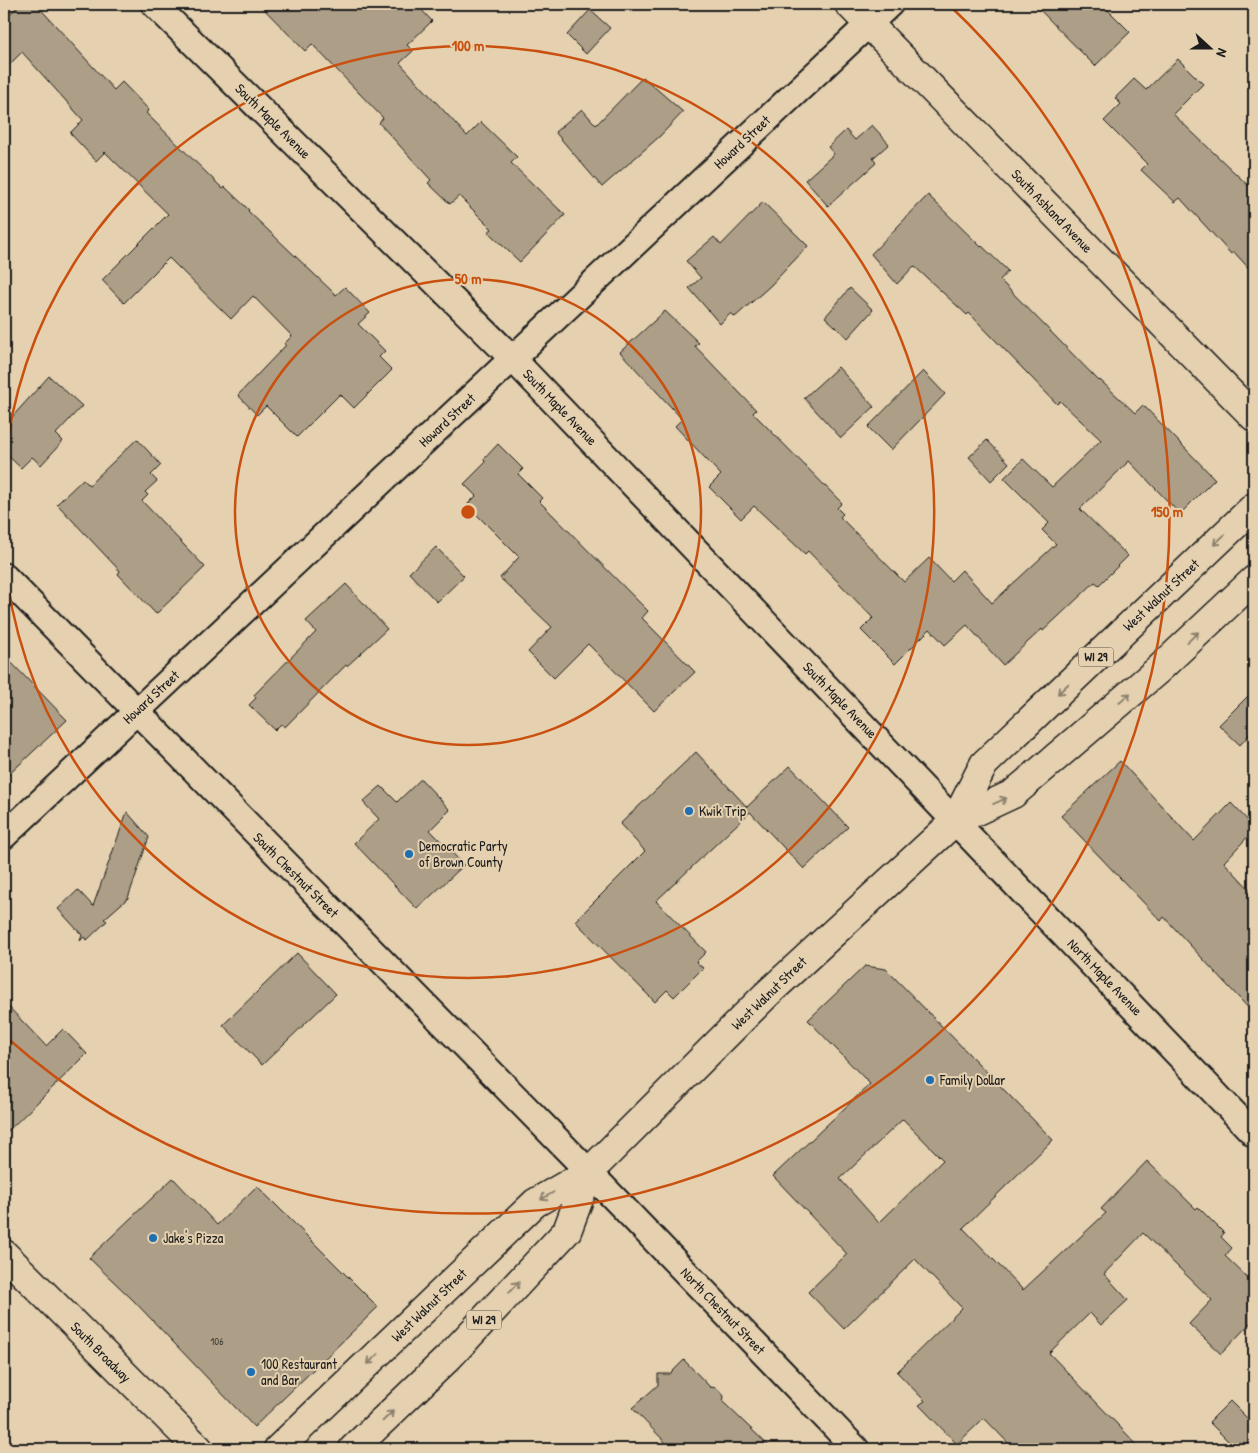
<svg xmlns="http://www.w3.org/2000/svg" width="1258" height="1453" viewBox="0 0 1258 1453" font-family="'Patrick Hand',sans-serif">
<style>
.building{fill:#ad9f87;stroke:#1c1c1c;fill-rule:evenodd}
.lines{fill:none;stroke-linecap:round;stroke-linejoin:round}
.minor-casing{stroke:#1c1c1c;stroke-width:29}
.tertiary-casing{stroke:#1c1c1c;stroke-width:31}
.secondary-casing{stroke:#1c1c1c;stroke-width:31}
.primary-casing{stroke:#1c1c1c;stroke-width:31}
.minor{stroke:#e5d1b0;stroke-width:25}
.tertiary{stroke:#e5d1b0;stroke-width:28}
.secondary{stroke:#e5d1b0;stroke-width:28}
.primary{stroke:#e5d1b0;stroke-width:28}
.oneway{stroke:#8b806d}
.ring{fill:none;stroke:#c9500e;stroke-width:2.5}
.poi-dot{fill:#1f6fb2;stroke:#e5d1b0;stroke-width:2}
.labels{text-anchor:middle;stroke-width:4;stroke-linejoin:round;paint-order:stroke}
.number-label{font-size:11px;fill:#403d37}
.shield{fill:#e5d1b0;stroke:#585248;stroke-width:1}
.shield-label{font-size:12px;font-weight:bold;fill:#1c1c1c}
.street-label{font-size:14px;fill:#1c1c1c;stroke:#e5d1b0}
.poi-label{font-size:14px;fill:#1c1c1c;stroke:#e5d1b0;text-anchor:start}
.centre{fill:#c9500e;stroke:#e5d1b0;stroke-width:2.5}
.ring-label{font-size:15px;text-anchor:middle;font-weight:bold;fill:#c9500e;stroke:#e5d1b0;stroke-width:4;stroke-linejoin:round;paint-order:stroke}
</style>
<rect width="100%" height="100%" fill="#e5d1b0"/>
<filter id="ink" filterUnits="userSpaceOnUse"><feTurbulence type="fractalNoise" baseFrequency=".02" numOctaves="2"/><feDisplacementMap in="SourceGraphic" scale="10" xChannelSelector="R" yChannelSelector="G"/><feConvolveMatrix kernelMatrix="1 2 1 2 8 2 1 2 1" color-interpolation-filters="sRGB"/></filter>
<g filter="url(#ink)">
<!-- building -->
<path class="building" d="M 21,4 L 36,4 L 114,90 L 122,82 L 149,110 L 146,113 L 223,189 L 225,187 L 249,210 L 248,211 L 336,295 L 345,287 L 370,313 L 358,324 L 385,351 L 379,357 L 392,370 L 354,408 L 340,394 L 297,437 L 266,406 L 257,415 L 238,395 L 286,345 L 284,344 L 292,336 L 253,296 L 231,319 L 169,258 L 124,303 L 102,280 L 168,214 L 105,152 L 96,161 L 70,133 L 83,120 L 22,52 L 4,70 L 4,19 Z
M 259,4 L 416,4 L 432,21 L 407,45 L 413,51 L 400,63 L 467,136 L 481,122 L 517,157 L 511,163 L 565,215 L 520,262 L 488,232 L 492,229 L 459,196 L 450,204 L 428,183 L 431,180 L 379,123 L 383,118 L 312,44 L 305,51 Z
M 1034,4 L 1102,4 L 1130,32 L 1095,66 Z
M 590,10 L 610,28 L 586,54 L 567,35 Z
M 1178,59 L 1203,84 L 1173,114 L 1254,191 L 1254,274 L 1234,252 L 1231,254 L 1180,198 L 1175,202 L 1141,170 L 1147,164 L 1104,121 L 1121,104 L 1115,98 L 1134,79 L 1146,90 Z
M 643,77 L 683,112 L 660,136 L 602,187 L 555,132 L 582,109 L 596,125 Z
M 872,125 L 889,144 L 873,158 L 876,163 L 828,206 L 805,180 L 834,154 L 828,147 L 846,130 L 855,140 Z
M 928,195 L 981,247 L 982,246 L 1008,271 L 1000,280 L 1099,381 L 1100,380 L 1135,413 L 1143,405 L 1215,479 L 1180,514 L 1129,461 L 1080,509 L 1128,556 L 1099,585 L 1095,582 L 1043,631 L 1042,629 L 1003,665 L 967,625 L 945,645 L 930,629 L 895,664 L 861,630 L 873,618 L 808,551 L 805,554 L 754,506 L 741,519 L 709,487 L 721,475 L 675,426 L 682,419 L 620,352 L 665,311 L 699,343 L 695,346 L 756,410 L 753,413 L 842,503 L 837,508 L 843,514 L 840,517 L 904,582 L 929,558 L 951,581 L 962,570 L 992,603 L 1056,544 L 1042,530 L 1049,523 L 1004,478 L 1023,459 L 1052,487 L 1101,440 L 1060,401 L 1057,404 L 969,313 L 967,315 L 914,266 L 897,284 L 871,254 Z
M 763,202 L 808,246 L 770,286 L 735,317 L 731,313 L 720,324 L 689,288 L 701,278 L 686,261 L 714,237 L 721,245 Z
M 850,288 L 873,310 L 848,338 L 825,317 Z
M 838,367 L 874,407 L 841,438 L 804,398 Z
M 923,371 L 945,394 L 891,450 L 868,427 Z
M 49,376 L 82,406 L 56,434 L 63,441 L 41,465 L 32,457 L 21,468 L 4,452 L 4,426 Z
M 137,439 L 161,465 L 151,475 L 157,481 L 145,492 L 148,495 L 142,501 L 205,567 L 156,614 L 118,574 L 120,571 L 57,504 L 83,479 L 89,485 Z
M 987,440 L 1009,463 L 991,481 L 969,457 Z
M 498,444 L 523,469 L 518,474 L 542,498 L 539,501 L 648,611 L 642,618 L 695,672 L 654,711 L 588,644 L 554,678 L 528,652 L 552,627 L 500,578 L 519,557 L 467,505 L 476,496 L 464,484 L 485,463 L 484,459 Z
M 436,547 L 464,576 L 437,602 L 409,573 Z
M 346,584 L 387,629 L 347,666 L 346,665 L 285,727 L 281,724 L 275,730 L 249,705 L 256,698 L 254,695 L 316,632 L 306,621 Z
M 4,655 L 67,720 L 4,779 Z
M 1254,690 L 1254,730 L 1240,745 L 1219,725 Z
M 696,752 L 747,807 L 790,766 L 848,827 L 804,869 L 750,812 L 656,901 L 706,952 L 696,962 L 703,968 L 674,997 L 667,990 L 655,1002 L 575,921 L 645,851 L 620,824 Z
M 1120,761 L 1194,841 L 1231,803 L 1254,827 L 1254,830 L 1224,862 L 1254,894 L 1254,1014 L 1164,917 L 1161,921 L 1061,816 Z
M 421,779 L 450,810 L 430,830 L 464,865 L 417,909 L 354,843 L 379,819 L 363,802 L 381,786 L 397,802 Z
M 127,812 L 149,837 L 128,898 L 104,919 L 107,921 L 87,940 L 84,937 L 80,941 L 82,935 L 58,909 L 78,890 L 93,906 Z
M 297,953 L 336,994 L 262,1065 L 223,1025 Z
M 865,966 L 886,969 L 1053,1140 L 963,1228 L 1023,1290 L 1106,1213 L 1101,1209 L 1147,1161 L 1196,1209 L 1198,1207 L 1224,1233 L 1221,1237 L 1232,1248 L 1225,1256 L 1254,1284 L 1254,1319 L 1221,1354 L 1189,1324 L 1212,1300 L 1143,1233 L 1104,1274 L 1128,1300 L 1101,1325 L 1090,1313 L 1049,1353 L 1141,1449 L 1014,1449 L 984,1418 L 957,1444 L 919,1405 L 925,1401 L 897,1372 L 962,1308 L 915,1259 L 844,1329 L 808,1292 L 847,1254 L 773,1176 L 870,1084 L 808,1020 ZM 903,1119 L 943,1160 L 879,1223 L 840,1179 Z
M 4,1002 L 46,1046 L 63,1029 L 87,1054 L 4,1135 Z
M 173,1178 L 217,1225 L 257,1186 L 378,1307 L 254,1427 L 133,1300 L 89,1258 Z
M 684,1360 L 710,1387 L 717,1388 L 724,1396 L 723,1402 L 772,1449 L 672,1449 L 632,1408 L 658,1385 L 658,1374 L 670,1374 Z
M 1230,1401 L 1254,1425 L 1254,1449 L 1236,1449 L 1209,1422 Z"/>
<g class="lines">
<defs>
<path id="minor" d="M 154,4 L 512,358 L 1254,1134
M 4,576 L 589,1172 L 856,1449
M 4,836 L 890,4"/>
<path id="tertiary" d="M 4,1254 L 199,1449"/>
<path id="secondary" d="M 849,4 L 1254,417"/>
<path id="primary" d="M 955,821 L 984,764 L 1254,507
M 278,1449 L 535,1203 L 589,1172 L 766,995 L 955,821 L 1013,794 L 1158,670 L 1254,580
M 353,1449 L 449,1357 L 567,1231 L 589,1172"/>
</defs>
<!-- minor casing -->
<use href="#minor" class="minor-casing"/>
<!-- tertiary casing -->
<use href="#tertiary" class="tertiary-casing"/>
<!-- secondary casing -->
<use href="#secondary" class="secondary-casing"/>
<!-- primary casing -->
<use href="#primary" class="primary-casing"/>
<!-- minor -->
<use href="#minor" class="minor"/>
<!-- tertiary -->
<use href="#tertiary" class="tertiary"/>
<!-- secondary -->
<use href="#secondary" class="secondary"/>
<!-- primary -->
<use href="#primary" class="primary"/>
</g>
<!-- one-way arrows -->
<defs><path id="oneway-shaft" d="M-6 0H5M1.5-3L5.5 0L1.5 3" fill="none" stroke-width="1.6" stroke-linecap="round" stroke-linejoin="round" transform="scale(1.25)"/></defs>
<g class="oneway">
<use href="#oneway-shaft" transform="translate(1219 540) rotate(137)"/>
<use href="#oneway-shaft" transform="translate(1193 637) rotate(-43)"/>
<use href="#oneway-shaft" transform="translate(1063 689) rotate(136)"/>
<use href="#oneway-shaft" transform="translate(1125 698) rotate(-41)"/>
<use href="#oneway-shaft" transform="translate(1000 801) rotate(-24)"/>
<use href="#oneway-shaft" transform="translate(547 1196) rotate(150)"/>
<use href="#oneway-shaft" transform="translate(514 1287) rotate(-47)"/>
<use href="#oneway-shaft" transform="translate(373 1359) rotate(136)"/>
<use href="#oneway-shaft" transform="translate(388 1416) rotate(-44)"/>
</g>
</g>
<!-- distance rings -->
<g class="ring">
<circle cx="468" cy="512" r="233"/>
<path d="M4 471A466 466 0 1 1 4 553"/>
<path d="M949 5A699 699 0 0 1 5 1036"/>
</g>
<!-- markers -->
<g class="poi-dot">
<circle cx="689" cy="811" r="5"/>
<circle cx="409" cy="854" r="5"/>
<circle cx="930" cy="1080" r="5"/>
<circle cx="153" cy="1238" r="5"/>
<circle cx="251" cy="1372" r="5"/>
</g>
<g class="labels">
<!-- number labels -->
<g class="number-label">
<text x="217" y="1345">106</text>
</g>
<!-- shield labels -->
<g class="shield">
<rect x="1078.5" y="647.5" width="35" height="19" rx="4"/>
<rect x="466.5" y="1310.5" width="35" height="19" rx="4"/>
</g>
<g class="shield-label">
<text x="1096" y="661">WI 29</text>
<text x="484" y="1324">WI 29</text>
</g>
<!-- street labels -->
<g class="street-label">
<text transform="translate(273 121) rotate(45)" y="5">South Maple Avenue</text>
<text transform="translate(742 142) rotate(-43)" y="5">Howard Street</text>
<text transform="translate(1052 211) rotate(46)" y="5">South Ashland Avenue</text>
<text transform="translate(560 407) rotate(46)" y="5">South Maple Avenue</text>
<text transform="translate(447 420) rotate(-43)" y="5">Howard Street</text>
<text transform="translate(1161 595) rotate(-43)" y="5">West Walnut Street</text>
<text transform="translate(151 697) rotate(-43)" y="5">Howard Street</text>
<text transform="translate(840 700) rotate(46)" y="5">South Maple Avenue</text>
<text transform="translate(296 875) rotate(45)" y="5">South Chestnut Street</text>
<text transform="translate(1105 977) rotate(46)" y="5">North Maple Avenue</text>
<text transform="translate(769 993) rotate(-44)" y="5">West Walnut Street</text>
<text transform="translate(429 1305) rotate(-44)" y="5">West Walnut Street</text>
<text transform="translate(723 1311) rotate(46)" y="5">North Chestnut Street</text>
<text transform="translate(101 1352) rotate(45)" y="5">South Broadway</text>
</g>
<!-- poi labels -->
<g class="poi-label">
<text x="699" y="816">Kwik Trip</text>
<text x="419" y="851">Democratic Party<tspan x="419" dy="16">of Brown County</tspan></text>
<text x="940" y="1085">Family Dollar</text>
<text x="163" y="1243">Jake's Pizza</text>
<text x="261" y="1369">100 Restaurant<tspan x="261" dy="16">and Bar</tspan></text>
</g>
</g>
<circle cx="468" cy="512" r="8" class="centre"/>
<g class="ring-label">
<text x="468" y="51">100 m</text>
<text x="468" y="284">50 m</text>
<text x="1167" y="517">150 m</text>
</g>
<!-- margin -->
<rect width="1258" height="1453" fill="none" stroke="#e5d1b0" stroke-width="20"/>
<rect x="10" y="10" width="1238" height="1433" fill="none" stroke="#1c1c1c" stroke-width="2" filter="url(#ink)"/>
<!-- north arrow -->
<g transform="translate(1210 48) rotate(111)" stroke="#e5d1b0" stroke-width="4" paint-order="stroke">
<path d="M0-4L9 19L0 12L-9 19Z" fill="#1c1c1c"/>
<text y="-8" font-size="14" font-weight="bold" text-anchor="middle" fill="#1c1c1c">N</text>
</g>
</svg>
